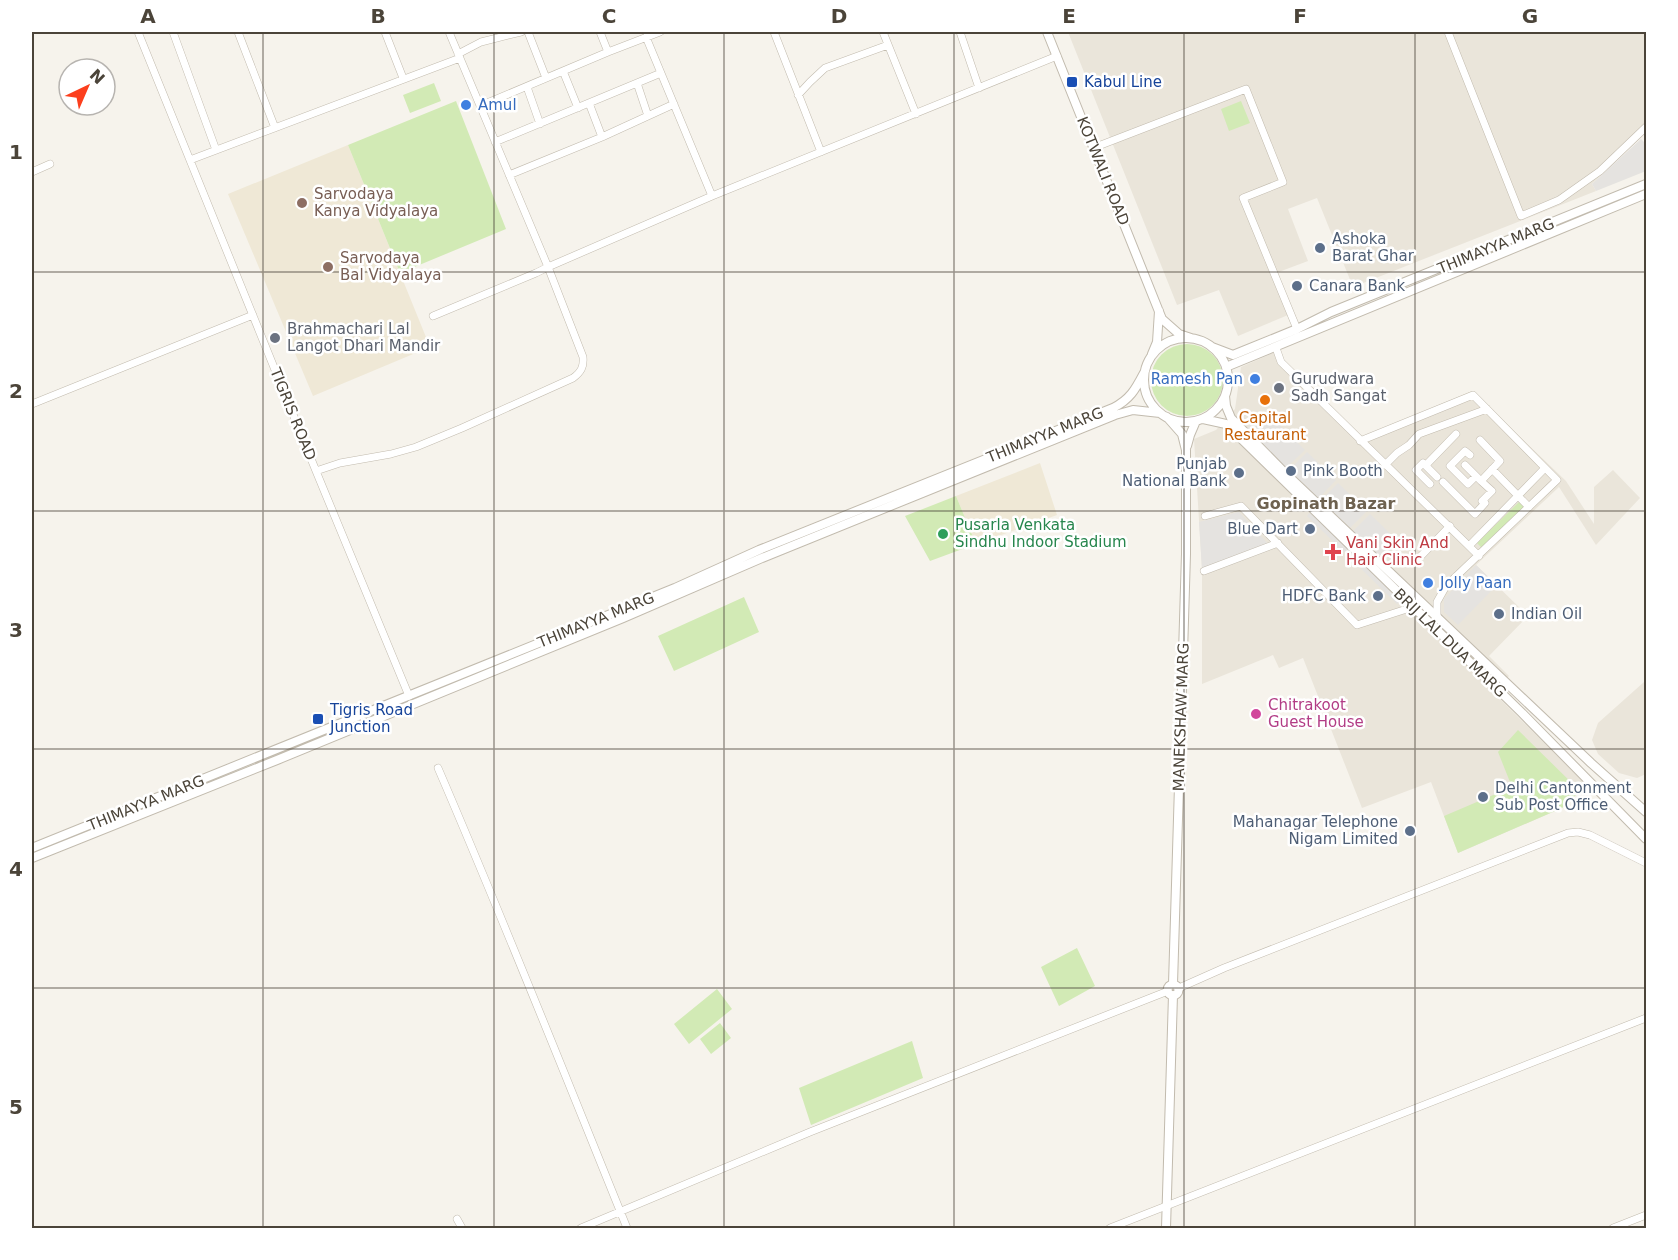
<svg xmlns="http://www.w3.org/2000/svg" width="1678" height="1260" viewBox="0 0 1678 1260" font-family="'DejaVu Sans',sans-serif">
<style>
.residential{fill:#eae5da}
.education{fill:#efe8d6}
.green{fill:#d2eab5}
.parking{fill:#e5e3e0}
.lines{fill:none;stroke-linecap:round;stroke-linejoin:round}
.minor-casing{stroke:#c2bbae;stroke-width:8}
.tertiary-casing{stroke:#c2bbae;stroke-width:10}
.minor{stroke:#fff;stroke-width:7}
.tertiary{stroke:#fff;stroke-width:8}
.grid{fill:none;stroke:#4b4439;stroke-width:1.5;stroke-opacity:0.55}
.transit-dot{fill:#1a4fb4;stroke:#fff;stroke-width:2}
.shop-dot{fill:#3f7fe0;stroke:#fff;stroke-width:2}
.education-dot{fill:#8d6e63;stroke:#fff;stroke-width:2}
.service-dot{fill:#5c6f8a;stroke:#fff;stroke-width:2}
.worship-dot{fill:#6b7280;stroke:#fff;stroke-width:2}
.food-dot{fill:#e8710a;stroke:#fff;stroke-width:2}
.leisure-dot{fill:#2e9e5b;stroke:#fff;stroke-width:2}
.health-dot{fill:#e0444e;stroke:#fff;stroke-width:2}
.hotel-dot{fill:#d1479c;stroke:#fff;stroke-width:2}
.labels{text-anchor:middle;stroke-width:5;stroke-linejoin:round;paint-order:stroke}
.transit-label{font-size:15px;fill:#164399;stroke:#fff;text-anchor:start}
.shop-label{font-size:15px;fill:#366cbe;stroke:#fff;text-anchor:start}
.street-label{font-size:15px;fill:#4b4439;stroke:#fff}
.education-label{font-size:15px;fill:#785e54;stroke:#fff;text-anchor:start}
.service-label{font-size:15px;fill:#4e5e75;stroke:#fff;text-anchor:start}
.worship-label{font-size:15px;fill:#5b616d;stroke:#fff;text-anchor:start}
.food-label{font-size:15px;fill:#c56008;stroke:#fff}
.leisure-label{font-size:15px;fill:#27864d;stroke:#fff;text-anchor:start}
.health-label{font-size:15px;fill:#be3a42;stroke:#fff;text-anchor:start}
.hotel-label{font-size:15px;fill:#b23c85;stroke:#fff;text-anchor:start}
.neighbourhood-label{font-size:16px;font-weight:bold;fill:#6e6250;stroke:#fff}
.neatline{fill:none;stroke:#4b4439;stroke-width:2}
.grid-label{font-size:20px;text-anchor:middle;font-weight:bold;fill:#4b4439}
</style>
<rect width="100%" height="100%" fill="#f6f3ec"/>
<!-- residential -->
<path class="residential" d="M 1068,32 L 1646,32 L 1646,133 L 1592,184 L 1596,191 L 1353,287 L 1317,198 L 1288,209 L 1308,261 L 1276,273 L 1293,313 L 1238,336 L 1219,290 L 1177,305 Z
M 1280,350 L 1284,362 L 1361,438 L 1472,391 L 1566,481 L 1594,524 L 1594,487 L 1613,470 L 1640,498 L 1596,545 L 1559,487 L 1476,565 L 1528,616 L 1489,656 L 1509,676 L 1493,692 L 1587,785 L 1562,808 L 1458,853 L 1431,782 L 1362,808 L 1303,658 L 1279,668 L 1273,655 L 1202,684 L 1202,569 L 1194,439 L 1216,430 L 1235,409 L 1241,367 Z
M 1644,682 L 1646,683 L 1646,774 L 1637,778 L 1619,773 L 1598,754 L 1592,740 L 1598,723 Z"/>
<!-- education -->
<path class="education" d="M 348,145 L 430,347 L 313,396 L 228,194 Z
M 1040,463 L 1057,515 L 976,544 L 956,496 Z"/>
<!-- green -->
<path class="green" d="M 434,83 L 441,101 L 410,113 L 403,95 Z
M 456,101 L 506,229 L 400,273 L 348,145 Z
M 1241,101 L 1250,123 L 1229,131 L 1221,109 Z
M1151 380a36 36 0 1 1 72 0a36 36 0 1 1-72 0Z
M 956,496 L 976,544 L 930,561 L 905,516 Z
M 1519,502 L 1524,507 L 1482,548 L 1477,543 Z
M 744,597 L 759,632 L 674,671 L 658,636 Z
M 1518,730 L 1580,791 L 1562,808 L 1458,853 L 1444,816 L 1512,787 L 1498,752 Z
M 1077,948 L 1095,986 L 1059,1006 L 1041,967 Z
M 717,989 L 732,1009 L 689,1044 L 674,1024 Z
M 720,1023 L 731,1038 L 711,1054 L 700,1039 Z
M 912,1041 L 923,1078 L 811,1125 L 799,1088 Z"/>
<!-- parking -->
<path class="parking" d="M 1641,139 L 1646,144 L 1646,171 L 1596,191 L 1592,184 Z
M 1265,411 L 1305,450 L 1286,468 L 1247,429 Z
M 1307,452 L 1336,480 L 1318,499 L 1289,470 Z
M 1338,483 L 1367,511 L 1349,529 L 1320,501 Z
M 1311,511 L 1402,600 L 1397,604 L 1307,516 Z
M 1239,512 L 1269,545 L 1202,569 L 1199,522 Z
M 1370,514 L 1399,542 L 1380,561 L 1351,533 Z
M 1476,565 L 1497,585 L 1458,625 L 1444,612 L 1444,599 Z"/>
<g class="lines">
<defs>
<path id="minor" d="M 138,32 L 316,471 L 409,696
M 173,32 L 216,150
M 238,32 L 275,128
M 385,32 L 403,78
M 528,32 L 546,78
M 600,32 L 608,52
M 774,32 L 821,152
M 883,32 L 916,114
M 960,32 L 979,88
M 1448,32 L 1521,216 L 1559,200 L 1600,171 L 1646,127
M 646,37 L 712,196
M 458,54 L 481,42 L 521,32
M 563,71 L 578,108
M 637,83 L 648,116
M 527,87 L 540,124
M 798,95 L 810,82 L 825,68 L 888,45
M 589,103 L 602,137
M 480,106 L 608,52 L 660,32
M 495,142 L 661,73
M 1093,148 L 1246,89 L 1283,182 L 1243,198 L 1297,329
M 190,160 L 460,58
M 32,172 L 50,164
M 509,175 L 602,137 L 674,104
M 433,316 L 536,273 L 548,267 L 712,196 L 1057,56
M 1276,348 L 1281,362 L 1479,556
M 32,404 L 253,315
M 1360,441 L 1473,395 L 1557,480 L 1446,586 L 1437,602 L 1437,616
M 1470,455 L 1465,451 L 1450,466 L 1468,484 L 1476,476
M 1385,465 L 1397,453 L 1409,445 L 1419,434 L 1487,409
M 1426,465 L 1456,434
M 1465,465 L 1481,481 L 1500,461 L 1480,440
M 1492,469 L 1529,507
M 316,471 L 340,463 L 391,454 L 416,447 L 462,428 L 573,378 C 581,372 584,367 583,357 L 548,267 L 449,32
M 1443,482 L 1475,514 L 1485,503 L 1482,501 L 1492,491 L 1481,481
M 1430,484 L 1416,470 L 1423,463 L 1437,477
M 1205,516 L 1241,506 L 1357,625 L 1413,607
M 1469,546 L 1545,468
M 1419,558 L 1450,526
M 1204,571 L 1278,543
M 438,768 C 504,921 565,1075 627,1228
M 1179,988 L 1224,968 L 1568,833 L 1578,832 L 1590,835 L 1646,863
M 457,1219 L 462,1228
M 581,1228 L 810,1132 L 1168,991
M 1110,1228 L 1646,1018
M 1613,1228 L 1646,1215"/>
<path id="tertiary" d="M 1047,32 L 1162,319 L 1179,334 L 1191,338
M1144 380a42 42 0 1 1 84 0a42 42 0 1 1-84 0Z
M 1212,347 L 1233,355 L 1297,329 L 1331,312 L 1646,184
M 1152,354 L 1157,342 L 1159,311
M 1226,367 L 1646,194
M 1225,396 L 1226,406 L 1231,418 L 1284,472 L 1591,763 L 1646,812
M 1167,417 L 1182,434 L 1186,450 L 1186,554 L 1173,984
M 1203,419 L 1226,424 L 1521,712 L 1646,839
M 1187,446 L 1190,435 L 1196,421
M 32,848 L 675,588 L 759,550 L 1113,408 C 1131,399 1136,388 1145,371
M 32,858 L 277,760 L 623,618 L 762,558 L 1115,415 L 1133,410 L 1160,413
M1167.5 990a5.5 5.5 0 1 1 11 0a5.5 5.5 0 1 1-11 0Z
M 1166,1228 L 1173,995"/>
</defs>
<!-- minor casing -->
<use href="#minor" class="minor-casing"/>
<!-- tertiary casing -->
<use href="#tertiary" class="tertiary-casing"/>
<!-- minor -->
<use href="#minor" class="minor"/>
<!-- tertiary -->
<use href="#tertiary" class="tertiary"/>
</g>
<!-- grid -->
<path class="grid" d="M 263,32 L 263,1228M 494,32 L 494,1228M 724,32 L 724,1228M 954,32 L 954,1228M 1184,32 L 1184,1228M 1415,32 L 1415,1228M 32,272 L 1646,272M 32,511 L 1646,511M 32,749 L 1646,749M 32,988 L 1646,988"/>
<!-- markers -->
<g class="transit-dot">
<rect x="1066" y="76" width="12" height="12" rx="3"/>
<rect x="312" y="713" width="12" height="12" rx="3"/>
</g>
<g class="shop-dot">
<circle cx="466" cy="105" r="6"/>
<circle cx="1255" cy="379" r="6"/>
<circle cx="1428" cy="583" r="6"/>
</g>
<g class="education-dot">
<circle cx="302" cy="203" r="6"/>
<circle cx="328" cy="267" r="6"/>
</g>
<g class="service-dot">
<circle cx="1320" cy="248" r="6"/>
<circle cx="1297" cy="286" r="6"/>
<circle cx="1291" cy="471" r="6"/>
<circle cx="1239" cy="473" r="6"/>
<circle cx="1310" cy="529" r="6"/>
<circle cx="1378" cy="596" r="6"/>
<circle cx="1499" cy="614" r="6"/>
<circle cx="1483" cy="797" r="6"/>
<circle cx="1410" cy="831" r="6"/>
</g>
<g class="worship-dot">
<circle cx="275" cy="338" r="6"/>
<circle cx="1279" cy="388" r="6"/>
</g>
<circle class="food-dot" cx="1265" cy="400" r="6"/>
<circle class="leisure-dot" cx="943" cy="534" r="6"/>
<path class="health-dot" d="M1330 543h6v6h6v6h-6v6h-6v-6h-6v-6h6z"/>
<circle class="hotel-dot" cx="1256" cy="714" r="6"/>
<g class="labels">
<!-- transit labels -->
<g class="transit-label">
<text x="1084" y="87">Kabul Line</text>
<text x="330" y="715">Tigris Road<tspan x="330" dy="17">Junction</tspan></text>
</g>
<!-- shop labels -->
<g class="shop-label">
<text x="478" y="110">Amul</text>
<text x="1243" y="384" text-anchor="end">Ramesh Pan</text>
<text x="1440" y="588">Jolly Paan</text>
</g>
<!-- street labels -->
<g class="street-label">
<text transform="translate(1103 171) rotate(68)" y="5">KOTWALI ROAD</text>
<text transform="translate(1496 246) rotate(-22)" y="5">THIMAYYA MARG</text>
<text transform="translate(293 414) rotate(68)" y="5">TIGRIS ROAD</text>
<text transform="translate(1045 435) rotate(-22)" y="5">THIMAYYA MARG</text>
<text transform="translate(596 620) rotate(-22)" y="5">THIMAYYA MARG</text>
<text transform="translate(1450 643) rotate(44)" y="5">BRIJ LAL DUA MARG</text>
<text transform="translate(1181 717) rotate(-88)" y="5">MANEKSHAW MARG</text>
<text transform="translate(146 803) rotate(-22)" y="5">THIMAYYA MARG</text>
</g>
<!-- education labels -->
<g class="education-label">
<text x="314" y="199">Sarvodaya<tspan x="314" dy="17">Kanya Vidyalaya</tspan></text>
<text x="340" y="263">Sarvodaya<tspan x="340" dy="17">Bal Vidyalaya</tspan></text>
</g>
<!-- service labels -->
<g class="service-label">
<text x="1332" y="244">Ashoka<tspan x="1332" dy="17">Barat Ghar</tspan></text>
<text x="1309" y="291">Canara Bank</text>
<text x="1227" y="469" text-anchor="end">Punjab<tspan x="1227" dy="17">National Bank</tspan></text>
<text x="1303" y="476">Pink Booth</text>
<text x="1298" y="534" text-anchor="end">Blue Dart</text>
<text x="1366" y="601" text-anchor="end">HDFC Bank</text>
<text x="1511" y="619">Indian Oil</text>
<text x="1495" y="793">Delhi Cantonment<tspan x="1495" dy="17">Sub Post Office</tspan></text>
<text x="1398" y="827" text-anchor="end">Mahanagar Telephone<tspan x="1398" dy="17">Nigam Limited</tspan></text>
</g>
<!-- worship labels -->
<g class="worship-label">
<text x="287" y="334">Brahmachari Lal<tspan x="287" dy="17">Langot Dhari Mandir</tspan></text>
<text x="1291" y="384">Gurudwara<tspan x="1291" dy="17">Sadh Sangat</tspan></text>
</g>
<!-- food labels -->
<g class="food-label">
<text x="1265" y="423">Capital<tspan x="1265" dy="17">Restaurant</tspan></text>
</g>
<!-- leisure labels -->
<g class="leisure-label">
<text x="955" y="530">Pusarla Venkata<tspan x="955" dy="17">Sindhu Indoor Stadium</tspan></text>
</g>
<!-- health labels -->
<g class="health-label">
<text x="1346" y="548">Vani Skin And<tspan x="1346" dy="17">Hair Clinic</tspan></text>
</g>
<!-- hotel labels -->
<g class="hotel-label">
<text x="1268" y="710">Chitrakoot<tspan x="1268" dy="17">Guest House</tspan></text>
</g>
<!-- neighbourhood labels -->
<g class="neighbourhood-label">
<text x="1326" y="509">Gopinath Bazar</text>
</g>
</g>
<!-- border -->
<rect width="1678" height="1260" fill="none" stroke="#ffffff" stroke-width="66"/>
<!-- north arrow -->
<g transform="translate(87 87) rotate(44)"><circle r="28" fill="#ffffff" stroke="#b7b4b0" stroke-width="1.5"/>
<path d="M0-4.5L10 22L0 15L-10 22Z" fill="#fc3f1d"/>
<text y="-9" font-size="16" font-weight="bold" text-anchor="middle" fill="#4b4439">N</text>
</g>
<rect x="33" y="33" width="1612" height="1194" class="neatline"/>
<g class="grid-label">
<text x="148" y="23">A</text>
<text x="378" y="23">B</text>
<text x="609" y="23">C</text>
<text x="839" y="23">D</text>
<text x="1069" y="23">E</text>
<text x="1300" y="23">F</text>
<text x="1530" y="23">G</text>
<text x="16" y="159">1</text>
<text x="16" y="398">2</text>
<text x="16" y="637">3</text>
<text x="16" y="876">4</text>
<text x="16" y="1114">5</text>
</g>
</svg>
